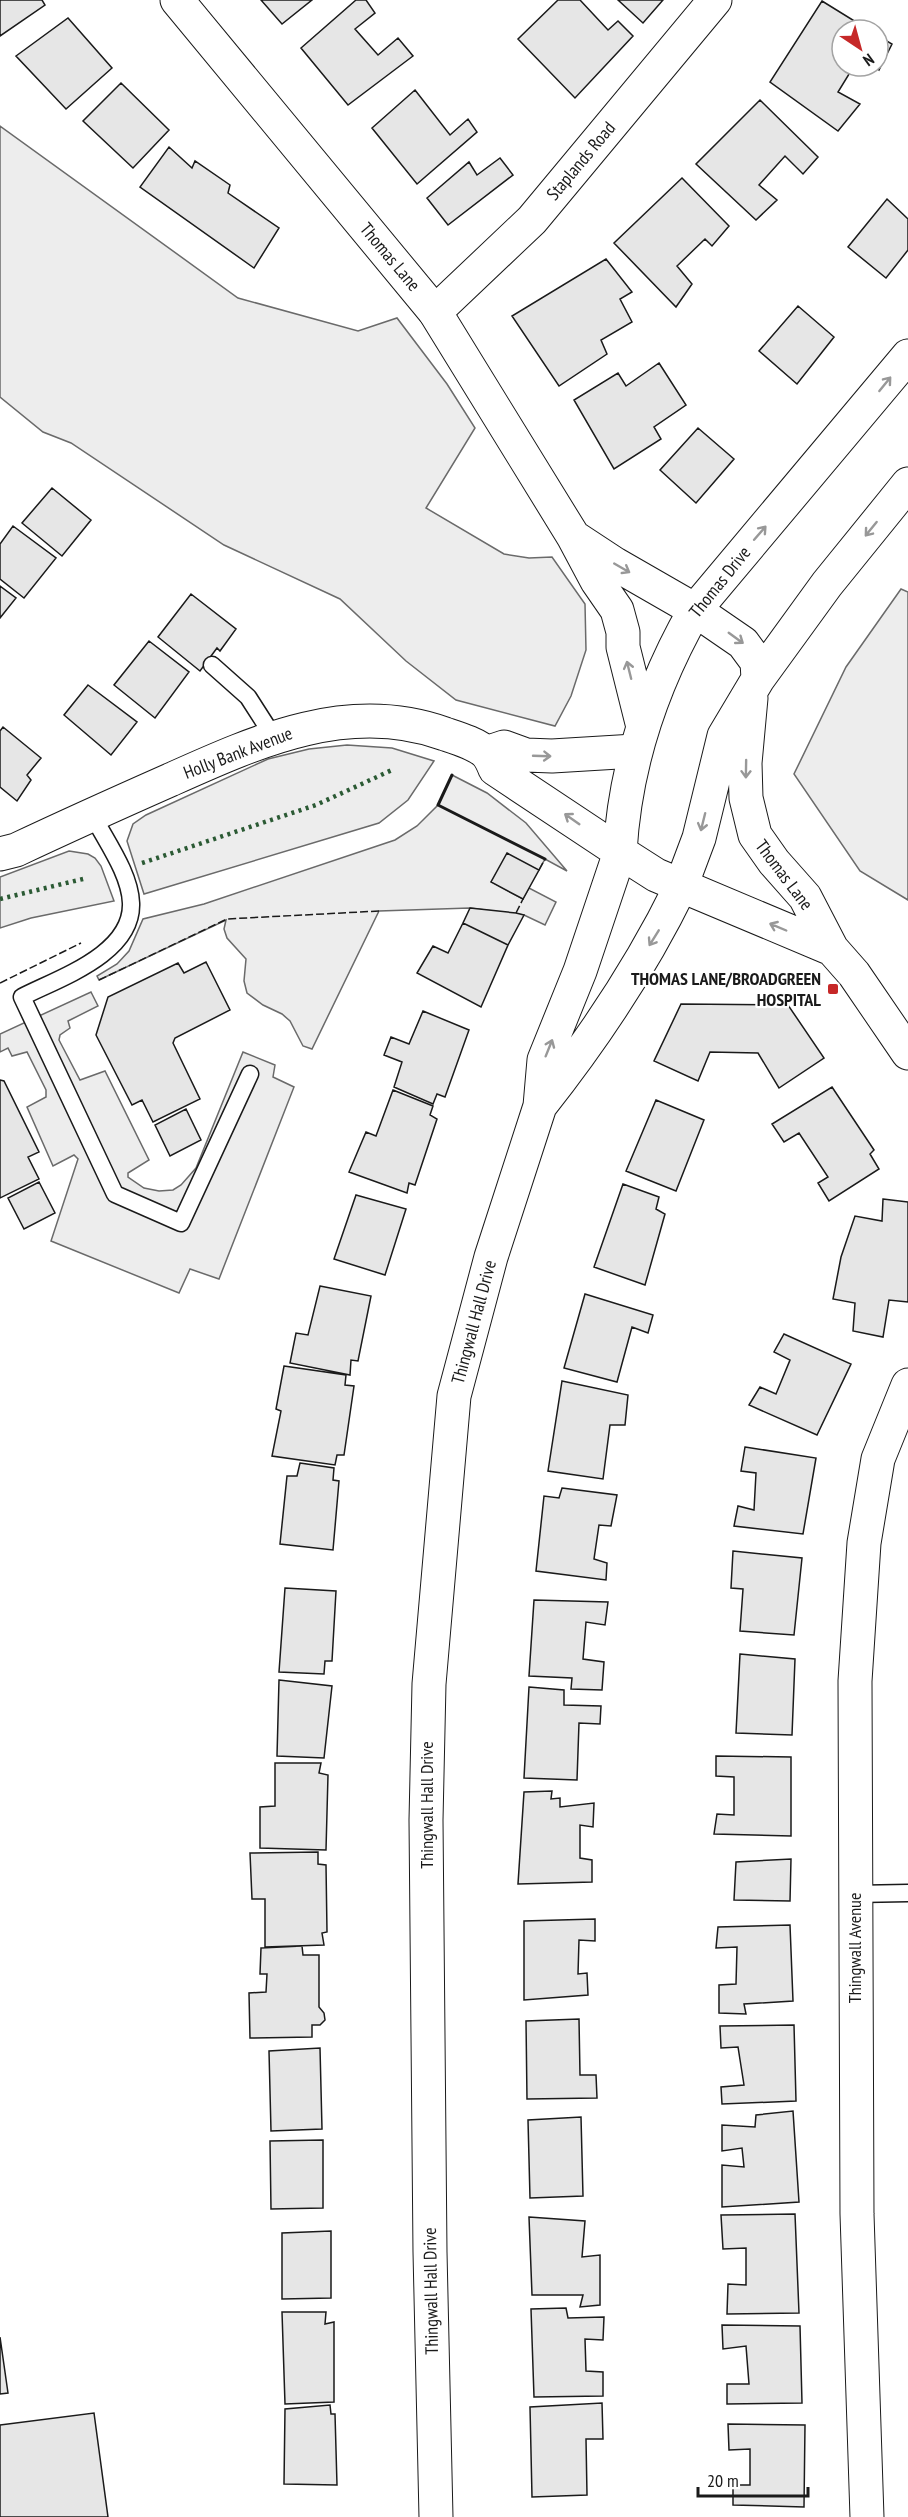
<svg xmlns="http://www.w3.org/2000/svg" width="908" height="2517" viewBox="0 0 908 2517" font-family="'PT Sans Narrow',sans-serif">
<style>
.built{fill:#ededed;stroke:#6a6a6a;stroke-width:1.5}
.building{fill:#e6e6e6;stroke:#1a1a1a;stroke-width:1.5}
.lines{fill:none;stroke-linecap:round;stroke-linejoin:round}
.lane-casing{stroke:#1a1a1a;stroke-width:19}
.street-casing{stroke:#1a1a1a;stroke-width:35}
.secondary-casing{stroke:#1a1a1a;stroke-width:35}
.lane{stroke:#fff;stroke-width:16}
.street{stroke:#fff;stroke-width:33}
.secondary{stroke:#fff;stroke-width:33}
.hedge{stroke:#2b5a34;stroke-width:4.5;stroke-dasharray:3 4.5;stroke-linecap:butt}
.fence{stroke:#1a1a1a;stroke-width:1.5;stroke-dasharray:8 3;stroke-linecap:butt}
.wall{stroke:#1a1a1a;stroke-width:3}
.oneway{stroke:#989898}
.poi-dot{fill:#c62828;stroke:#fff;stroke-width:2}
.labels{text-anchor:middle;stroke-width:4.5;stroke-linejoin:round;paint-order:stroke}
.street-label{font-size:18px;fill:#1a1a1a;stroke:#fff}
.poi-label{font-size:18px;font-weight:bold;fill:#1a1a1a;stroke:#fff;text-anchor:end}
</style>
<rect width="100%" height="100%" fill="#fff"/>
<!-- built -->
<path class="built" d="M 0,126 L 238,298 L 358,331 L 397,318 L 447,384 L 475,428 L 426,508 L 504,554 L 529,558 L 552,557 L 585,604 L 586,650 L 571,696 L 555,726 L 456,700 L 406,661 L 340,599 L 224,545 L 71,443 L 43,432 L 0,397 Z
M 901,589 L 908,592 L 908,900 L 860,871 L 794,774 L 846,667 Z
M 347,745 L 392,748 L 434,761 L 408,800 L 379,823 L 144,894 L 127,841 L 133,824 L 146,815 L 268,759 L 309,749 Z
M 452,775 L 487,793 L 526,823 L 567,871 L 545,859 L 539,870 L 492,882 L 523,899 L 529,888 L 556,902 L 545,925 L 524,915 L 470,908 L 379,911 L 312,1049 L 303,1046 L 290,1021 L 282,1014 L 263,1005 L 247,993 L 244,981 L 246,959 L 227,938 L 224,929 L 226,920 L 99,980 L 97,976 L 117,964 L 129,951 L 143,919 L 204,904 L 395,840 L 417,826 L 438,805 Z
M 69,851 L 88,854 L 95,858 L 101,866 L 114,901 L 31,918 L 0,928 L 0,877 Z
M 91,992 L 98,1006 L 68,1021 L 70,1028 L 60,1035 L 59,1040 L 80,1080 L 105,1071 L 149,1160 L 128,1173 L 128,1177 L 144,1188 L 159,1191 L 173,1190 L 181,1185 L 196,1168 L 243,1052 L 275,1065 L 273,1077 L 294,1087 L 219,1279 L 190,1269 L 179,1293 L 51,1241 L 78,1159 L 74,1155 L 53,1166 L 27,1107 L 46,1097 L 46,1090 L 27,1052 L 12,1056 L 8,1048 L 0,1052 L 0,1034 Z"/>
<!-- building -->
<path class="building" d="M 0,0 L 42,0 L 45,5 L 0,36 Z
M 261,0 L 312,0 L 282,24 Z
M 356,0 L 366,0 L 375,13 L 355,29 L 378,55 L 398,38 L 413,56 L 348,105 L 301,48 Z
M 558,0 L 580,0 L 608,30 L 618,21 L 633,36 L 575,98 L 518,39 Z
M 618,0 L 663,0 L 643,23 Z
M 822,1 L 869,30 L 842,30 L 842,66 L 854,66 L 838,92 L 860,104 L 838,131 L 770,82 Z
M 68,18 L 112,68 L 66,109 L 16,56 Z
M 878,36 L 892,44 L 879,70 L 875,66 L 878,66 Z
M 121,83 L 169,130 L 133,168 L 83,121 Z
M 415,90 L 450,135 L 468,119 L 477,132 L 417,184 L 372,128 Z
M 760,100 L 818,157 L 803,174 L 785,156 L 759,185 L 777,200 L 756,220 L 696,164 Z
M 169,147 L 192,168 L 195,161 L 230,185 L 228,193 L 279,228 L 254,268 L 140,187 Z
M 500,158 L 513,175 L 448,225 L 427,198 L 469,162 L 477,175 Z
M 682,178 L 729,226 L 712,246 L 705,239 L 677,266 L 692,284 L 676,307 L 614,243 Z
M 887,199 L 908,219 L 908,250 L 886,278 L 848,247 Z
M 606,259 L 632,292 L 620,299 L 632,322 L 601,340 L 607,354 L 559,386 L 512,316 Z
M 798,306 L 834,337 L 797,384 L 759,351 Z
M 659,363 L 686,405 L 654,427 L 661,439 L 614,469 L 574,400 L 618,373 L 626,386 Z
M 698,428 L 734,459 L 696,503 L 660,470 Z
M 52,488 L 91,520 L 62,556 L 22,523 Z
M 13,526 L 56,558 L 24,598 L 0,579 L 0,544 Z
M 0,586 L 16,598 L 0,618 Z
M 191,594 L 236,629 L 220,651 L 217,648 L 200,671 L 158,637 Z
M 149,641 L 189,672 L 155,718 L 114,685 Z
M 88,685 L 137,722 L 111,755 L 64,715 Z
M 3,727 L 41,758 L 27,775 L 31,780 L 17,801 L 0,787 L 0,731 Z
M 507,853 L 539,870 L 523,899 L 491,882 Z
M 470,908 L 516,913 L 524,915 L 508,945 L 463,923 Z
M 463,923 L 508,945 L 481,1007 L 417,973 L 433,946 L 448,953 Z
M 206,962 L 230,1010 L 175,1038 L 173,1043 L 200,1099 L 153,1122 L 142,1100 L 132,1105 L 96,1035 L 108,997 L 178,963 L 184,973 Z
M 681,1004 L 788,1005 L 824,1058 L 779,1088 L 758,1053 L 710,1052 L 698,1081 L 654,1061 Z
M 423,1011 L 469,1030 L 445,1097 L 437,1094 L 433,1104 L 394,1087 L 402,1062 L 384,1055 L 391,1037 L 409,1044 Z
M 0,1080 L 4,1081 L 39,1152 L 28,1157 L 39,1179 L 0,1198 Z
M 832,1087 L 874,1150 L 870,1154 L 879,1169 L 829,1201 L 818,1183 L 828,1177 L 799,1133 L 784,1142 L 772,1124 Z
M 393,1090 L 433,1106 L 430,1115 L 437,1119 L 415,1185 L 409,1183 L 407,1193 L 349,1172 L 366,1132 L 376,1136 Z
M 656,1100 L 704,1120 L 676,1191 L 626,1171 Z
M 186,1109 L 201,1140 L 170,1156 L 155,1125 Z
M 39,1182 L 55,1213 L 24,1229 L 8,1198 Z
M 623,1184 L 659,1197 L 656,1209 L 665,1214 L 645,1285 L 594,1267 Z
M 356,1195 L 406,1209 L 385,1275 L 334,1259 Z
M 883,1199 L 908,1202 L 908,1302 L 889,1300 L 883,1337 L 853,1331 L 855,1303 L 833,1299 L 841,1257 L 855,1216 L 882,1221 Z
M 320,1286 L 371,1296 L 358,1361 L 351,1360 L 350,1375 L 290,1363 L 296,1333 L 308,1335 Z
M 585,1294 L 653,1315 L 648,1333 L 632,1327 L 617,1382 L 564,1368 Z
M 784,1334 L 851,1364 L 817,1435 L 749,1405 L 760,1387 L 776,1394 L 790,1360 L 774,1352 Z
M 284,1366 L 346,1375 L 345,1385 L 354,1386 L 344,1455 L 337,1455 L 335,1465 L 272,1456 L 281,1411 L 276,1409 Z
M 562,1381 L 628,1395 L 625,1425 L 610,1425 L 603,1479 L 548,1471 Z
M 745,1447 L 816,1458 L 803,1534 L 734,1526 L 738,1506 L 754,1510 L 756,1473 L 741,1471 Z
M 300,1463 L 334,1468 L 333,1480 L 339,1481 L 333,1550 L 280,1544 L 287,1476 L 297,1476 Z
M 562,1488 L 617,1495 L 611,1526 L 599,1525 L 594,1559 L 607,1563 L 606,1580 L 536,1571 L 544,1496 L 559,1498 Z
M 733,1551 L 802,1558 L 794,1635 L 740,1631 L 743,1589 L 731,1588 Z
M 285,1588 L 336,1591 L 332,1661 L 325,1661 L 324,1674 L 279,1672 Z
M 534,1600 L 608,1602 L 605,1625 L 586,1622 L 583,1659 L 604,1662 L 602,1690 L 571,1689 L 572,1678 L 529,1676 Z
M 740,1654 L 795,1659 L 792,1735 L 736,1733 Z
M 279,1680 L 332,1686 L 324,1758 L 277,1756 Z
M 529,1687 L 564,1690 L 564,1705 L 601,1706 L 600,1724 L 579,1723 L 577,1780 L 524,1778 Z
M 716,1756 L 791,1757 L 791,1836 L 714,1834 L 717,1814 L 734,1815 L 734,1777 L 716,1776 Z
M 275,1763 L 321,1763 L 319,1773 L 328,1775 L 326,1850 L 260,1848 L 260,1807 L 275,1806 Z
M 552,1791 L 551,1799 L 560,1798 L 560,1807 L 594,1803 L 593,1827 L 580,1825 L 580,1858 L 592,1860 L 592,1882 L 518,1884 L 524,1792 Z
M 318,1852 L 318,1864 L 326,1865 L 327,1932 L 322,1933 L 324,1945 L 265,1947 L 265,1899 L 252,1899 L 250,1853 Z
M 791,1859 L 790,1901 L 734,1900 L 736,1862 Z
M 595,1919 L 595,1941 L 579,1940 L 578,1974 L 587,1973 L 588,1995 L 524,2000 L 524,1921 Z
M 790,1925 L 793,2001 L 744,2004 L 746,2014 L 719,2013 L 719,1985 L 736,1984 L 737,1947 L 716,1948 L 718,1927 Z
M 302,1946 L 303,1955 L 319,1955 L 319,2007 L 324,2013 L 325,2020 L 320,2025 L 312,2025 L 312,2037 L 250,2038 L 249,1993 L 266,1992 L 267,1974 L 260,1974 L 261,1948 Z
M 579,2019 L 580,2075 L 596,2075 L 597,2098 L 527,2099 L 526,2021 Z
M 794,2025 L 796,2101 L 722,2104 L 721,2087 L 744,2085 L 738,2047 L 721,2048 L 720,2026 Z
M 320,2048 L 322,2129 L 271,2131 L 269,2051 Z
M 793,2111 L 799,2202 L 722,2207 L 722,2165 L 744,2167 L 742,2148 L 722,2151 L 722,2125 L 755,2127 L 756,2115 Z
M 581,2117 L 583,2196 L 530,2198 L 528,2120 Z
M 323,2140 L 323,2208 L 271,2209 L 270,2141 Z
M 795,2214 L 799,2313 L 727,2314 L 728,2284 L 746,2285 L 746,2248 L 723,2249 L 721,2215 Z
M 529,2217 L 585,2221 L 582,2257 L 600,2255 L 600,2305 L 580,2307 L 583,2295 L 532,2295 Z
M 331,2231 L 331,2298 L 282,2299 L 282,2233 Z
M 566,2308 L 568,2318 L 604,2317 L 603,2340 L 585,2339 L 586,2371 L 603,2372 L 603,2396 L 534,2397 L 531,2309 Z
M 282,2312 L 326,2312 L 325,2324 L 334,2322 L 334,2402 L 285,2404 Z
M 722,2325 L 800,2326 L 802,2403 L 727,2404 L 727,2384 L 749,2384 L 746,2346 L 723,2349 Z
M 0,2337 L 8,2393 L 0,2394 Z
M 602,2403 L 603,2439 L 586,2439 L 587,2495 L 532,2497 L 530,2407 Z
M 330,2405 L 331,2414 L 335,2414 L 337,2485 L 284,2484 L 285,2409 Z
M 94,2413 L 108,2517 L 0,2517 L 0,2425 Z
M 728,2424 L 805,2425 L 804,2507 L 733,2505 L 733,2485 L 750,2485 L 750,2449 L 729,2450 Z"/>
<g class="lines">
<defs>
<path id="lane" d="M 212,665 L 248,697 L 273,736
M 92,814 C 105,840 130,873 131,903 C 133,954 59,978 22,997 L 115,1194 L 181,1223 L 250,1074
M 854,1894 L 908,1893"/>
<path id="street" d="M 435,312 L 532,220 L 715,0
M 486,753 L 504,747 L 526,755 L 552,756 L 635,751
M 0,854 L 16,850 C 67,826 118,803 170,780 C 257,741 349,699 445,734 C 457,738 477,744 486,753 C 490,757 493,764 495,769 L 620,852 L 580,971 L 544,1060 L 540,1106 L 491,1257 L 454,1396 L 429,1684 L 426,1820 L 430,2252 L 436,2517
M 540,1106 C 594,1038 643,964 681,886
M 867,2517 L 857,2214 L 855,1681 L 864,1543 L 878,1459 L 908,1385"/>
<path id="secondary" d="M 177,0 L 435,312 L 573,536 L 597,581 L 617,610 L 623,632 L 623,647 L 643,727
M 577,539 L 615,564 L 695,610 L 743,643 L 757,662 L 758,679
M 751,698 L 745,763 L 746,798 L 755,835 L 774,862 L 805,897 L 832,949 L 854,974 L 908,1053
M 681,886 L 699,838 L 724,736 L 758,679 L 827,584 L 908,484
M 832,949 L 656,875 L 620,852 C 625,765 652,685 695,610 L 908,356"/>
</defs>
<!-- lane casing -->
<use href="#lane" class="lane-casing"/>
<!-- street casing -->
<use href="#street" class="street-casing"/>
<!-- secondary casing -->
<use href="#secondary" class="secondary-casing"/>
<!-- lane -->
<use href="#lane" class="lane"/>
<!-- street -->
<use href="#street" class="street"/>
<!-- secondary -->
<use href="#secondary" class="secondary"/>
<!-- hedge -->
<path class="hedge" d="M 142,863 L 316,805 L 392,770
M 0,899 L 87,878"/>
<!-- fence -->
<path class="fence" d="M 539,870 L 545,859
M 516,913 L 523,899
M 99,980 L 227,919 L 379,911
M 0,983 L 81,943"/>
<!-- wall -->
<path class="wall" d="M 452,775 L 438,805 L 545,859"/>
</g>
<!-- one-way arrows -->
<defs><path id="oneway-shaft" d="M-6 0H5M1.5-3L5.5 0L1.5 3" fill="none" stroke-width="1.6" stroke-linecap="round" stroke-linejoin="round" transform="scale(1.5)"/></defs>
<g class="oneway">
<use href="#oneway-shaft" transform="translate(885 384) rotate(-51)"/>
<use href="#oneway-shaft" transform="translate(871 529) rotate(129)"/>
<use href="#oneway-shaft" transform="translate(760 533) rotate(-49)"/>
<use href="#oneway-shaft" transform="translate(622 568) rotate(30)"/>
<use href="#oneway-shaft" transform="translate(736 638) rotate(36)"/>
<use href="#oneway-shaft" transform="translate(629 670) rotate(-104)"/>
<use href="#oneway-shaft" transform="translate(542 756) rotate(2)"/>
<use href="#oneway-shaft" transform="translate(746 769) rotate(91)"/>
<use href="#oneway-shaft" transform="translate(572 819) rotate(-145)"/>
<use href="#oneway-shaft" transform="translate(703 822) rotate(104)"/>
<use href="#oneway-shaft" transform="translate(778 927) rotate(-157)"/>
<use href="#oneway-shaft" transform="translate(654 938) rotate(122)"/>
<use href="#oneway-shaft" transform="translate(549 1048) rotate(-68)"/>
</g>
<!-- markers -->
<rect class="poi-dot" x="827" y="983" width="12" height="12" rx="3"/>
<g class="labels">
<!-- street labels -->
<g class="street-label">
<text transform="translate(581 161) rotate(-50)" y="6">Staplands Road</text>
<text transform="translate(390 257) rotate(50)" y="6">Thomas Lane</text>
<text transform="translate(720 582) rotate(-51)" y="6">Thomas Drive</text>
<text transform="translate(238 753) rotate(-21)" y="6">Holly Bank Avenue</text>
<text transform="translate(784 875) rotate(53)" y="6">Thomas Lane</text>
<text transform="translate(474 1322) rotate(-75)" y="6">Thingwall Hall Drive</text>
<text transform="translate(427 1805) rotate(-90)" y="6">Thingwall Hall Drive</text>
<text transform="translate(855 1948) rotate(-90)" y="6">Thingwall Avenue</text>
<text transform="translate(431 2291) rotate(-91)" y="6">Thingwall Hall Drive</text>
</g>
<!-- poi labels -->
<g class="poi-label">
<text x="821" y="985">THOMAS LANE/BROADGREEN<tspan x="821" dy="21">HOSPITAL</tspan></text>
</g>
</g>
<!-- north arrow -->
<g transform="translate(860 48) rotate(144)"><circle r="28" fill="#ffffff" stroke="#a3a3a3" stroke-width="1.5"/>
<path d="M0-4.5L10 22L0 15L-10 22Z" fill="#c62828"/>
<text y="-9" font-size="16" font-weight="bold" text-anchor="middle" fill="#1a1a1a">N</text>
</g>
<!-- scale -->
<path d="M698 2487v9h110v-9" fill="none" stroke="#1a1a1a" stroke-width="3"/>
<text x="707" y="2487" font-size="18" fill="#1a1a1a" stroke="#ffffff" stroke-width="4.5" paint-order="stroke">20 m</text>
</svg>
